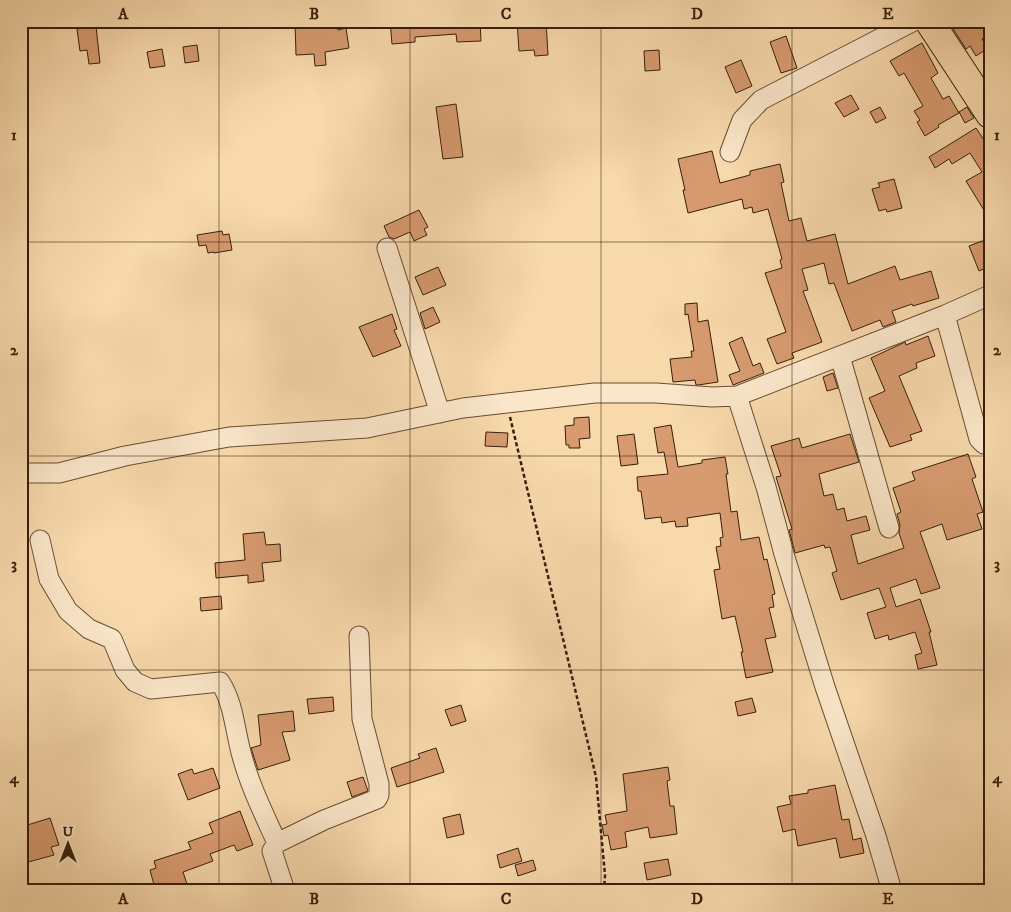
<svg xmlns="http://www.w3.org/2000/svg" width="1011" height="912" viewBox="0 0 1011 912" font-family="'IM FELL DW Pica',serif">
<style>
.building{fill:#d89b70;stroke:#361e0b}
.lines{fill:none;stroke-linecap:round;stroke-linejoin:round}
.minor-casing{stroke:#664d33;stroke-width:21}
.highway-casing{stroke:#361e0b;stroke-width:30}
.path{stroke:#361e0b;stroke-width:2.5;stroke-dasharray:4 2.5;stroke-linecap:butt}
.minor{stroke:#fae6c9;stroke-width:19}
.highway{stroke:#f8d9ac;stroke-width:28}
.grid{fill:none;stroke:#361e0b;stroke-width:1;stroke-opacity:0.55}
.neatline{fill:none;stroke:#361e0b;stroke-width:2}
.grid-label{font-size:16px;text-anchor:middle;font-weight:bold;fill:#361e0b}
</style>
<rect width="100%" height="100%" fill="#f8d9ac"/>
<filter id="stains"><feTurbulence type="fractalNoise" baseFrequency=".004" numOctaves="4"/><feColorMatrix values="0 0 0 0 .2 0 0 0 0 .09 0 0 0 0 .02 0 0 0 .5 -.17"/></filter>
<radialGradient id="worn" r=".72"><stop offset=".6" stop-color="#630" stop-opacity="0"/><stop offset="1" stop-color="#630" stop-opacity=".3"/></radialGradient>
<!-- building -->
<path class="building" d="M 337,21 L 338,30 L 346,28 L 349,48 L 325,52 L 326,65 L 315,66 L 314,54 L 296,55 L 295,22 Z
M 390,21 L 480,21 L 481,41 L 457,42 L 456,34 L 415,37 L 415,42 L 392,44 Z
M 517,21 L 546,21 L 548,55 L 535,56 L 534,50 L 519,51 Z
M 948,21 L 990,21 L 990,34 L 982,39 L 988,48 L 976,56 L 970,46 L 966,49 Z
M 96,26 L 100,63 L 89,64 L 87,50 L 80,51 L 77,29 Z
M 786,36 L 797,68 L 781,73 L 770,42 Z
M 922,43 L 938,73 L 931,78 L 943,99 L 949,96 L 959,113 L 938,125 L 939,127 L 925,136 L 917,122 L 920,120 L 914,111 L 923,106 L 904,73 L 899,76 L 890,61 Z
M 197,45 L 199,61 L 185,63 L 183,47 Z
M 162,49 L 165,66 L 150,68 L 147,52 Z
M 659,50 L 660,70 L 645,71 L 644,51 Z
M 741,60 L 752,86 L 736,93 L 725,67 Z
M 851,95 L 859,109 L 844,117 L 835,103 Z
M 456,104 L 463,157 L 443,159 L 436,107 Z
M 880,107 L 886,118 L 876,123 L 870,112 Z
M 967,107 L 974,118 L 965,123 L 959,112 Z
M 976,128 L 990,149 L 990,220 L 966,181 L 982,172 L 970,153 L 952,164 L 949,159 L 935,168 L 929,157 Z
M 712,151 L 720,183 L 750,175 L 750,171 L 780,164 L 784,182 L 781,183 L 789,221 L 801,218 L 807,241 L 835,234 L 848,284 L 895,266 L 900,280 L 931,271 L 939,298 L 913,306 L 912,304 L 892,311 L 896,322 L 883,327 L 880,320 L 852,331 L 834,283 L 829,284 L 824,263 L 802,269 L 808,290 L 803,291 L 822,342 L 792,353 L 794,358 L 777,364 L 767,339 L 786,332 L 765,273 L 782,268 L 780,260 L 782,259 L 768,209 L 753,213 L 752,207 L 744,209 L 742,199 L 688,213 L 683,190 L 685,190 L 678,159 Z
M 894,179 L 902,208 L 887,212 L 886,209 L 879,211 L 872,189 L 880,187 L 878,183 Z
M 419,210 L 428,227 L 424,229 L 427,235 L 414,241 L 410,232 L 394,239 L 389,237 L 384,226 Z
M 222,231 L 223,235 L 229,234 L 232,250 L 214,253 L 214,252 L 208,253 L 206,245 L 199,246 L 197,235 Z
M 990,238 L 990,266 L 979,271 L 969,246 Z
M 438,267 L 446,285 L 423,295 L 415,277 Z
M 697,303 L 698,322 L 708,320 L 718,382 L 698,385 L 696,385 L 695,380 L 673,382 L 670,359 L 692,357 L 691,351 L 694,351 L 688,314 L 685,315 L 685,304 Z
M 433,307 L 440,322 L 425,329 L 420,313 Z
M 392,314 L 397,329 L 394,330 L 401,346 L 373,357 L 359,327 Z
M 928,336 L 935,356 L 916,363 L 917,368 L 899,376 L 922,431 L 910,435 L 912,440 L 890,447 L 869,398 L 885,391 L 871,358 L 905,342 L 906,345 Z
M 742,337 L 753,366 L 760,363 L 764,373 L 733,385 L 729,375 L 740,371 L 729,343 Z
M 833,373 L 838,388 L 827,391 L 823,377 Z
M 589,417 L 590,438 L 579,439 L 580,448 L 569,448 L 569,445 L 566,445 L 565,426 L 574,425 L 574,418 Z
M 671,425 L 678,467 L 702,463 L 702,460 L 725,457 L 728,474 L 726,474 L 731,512 L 737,511 L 741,540 L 759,537 L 764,560 L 767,559 L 775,594 L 772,595 L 774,607 L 769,608 L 776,637 L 765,639 L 773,672 L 746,678 L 741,652 L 743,652 L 735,616 L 722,619 L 714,570 L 720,569 L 716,547 L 721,546 L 720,538 L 723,537 L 720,513 L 687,518 L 688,526 L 676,527 L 675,521 L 662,523 L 661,517 L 645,519 L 641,491 L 638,491 L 637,477 L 668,474 L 664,452 L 658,453 L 654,428 Z
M 486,432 L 508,433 L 507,447 L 485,446 Z
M 634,434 L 638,464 L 621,466 L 617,436 Z
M 850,434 L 859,462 L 819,474 L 824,496 L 833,494 L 837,510 L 844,508 L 847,521 L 866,516 L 870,530 L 851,535 L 858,564 L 904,548 L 899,533 L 900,525 L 897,514 L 901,512 L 893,488 L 915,480 L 912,472 L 968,454 L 976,477 L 972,479 L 983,512 L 977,514 L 982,529 L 947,540 L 942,524 L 920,532 L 940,588 L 921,594 L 916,579 L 890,588 L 896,607 L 920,599 L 931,632 L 929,632 L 937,665 L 918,669 L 915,655 L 922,653 L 915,632 L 889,640 L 888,635 L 875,639 L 867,613 L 886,607 L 879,588 L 841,600 L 832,573 L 837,571 L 830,547 L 825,548 L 824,545 L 795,553 L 789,530 L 792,529 L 776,477 L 781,476 L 771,446 L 799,438 L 802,448 Z
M 264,532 L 266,545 L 280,544 L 281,561 L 262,563 L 264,581 L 248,583 L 248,575 L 216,578 L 215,563 L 245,560 L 243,534 Z
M 221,596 L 222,609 L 201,611 L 200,598 Z
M 333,697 L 334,711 L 309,714 L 307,699 Z
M 752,698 L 756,712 L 738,716 L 735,702 Z
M 461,705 L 466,721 L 451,726 L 445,710 Z
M 293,711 L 295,731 L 282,732 L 290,760 L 258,770 L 251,748 L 261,745 L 258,715 Z
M 436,748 L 444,772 L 397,787 L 391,768 L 420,758 L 418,754 Z
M 668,767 L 670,780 L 667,781 L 670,806 L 674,806 L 677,834 L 650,838 L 648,827 L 625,832 L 627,847 L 611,850 L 608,835 L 604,836 L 602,825 L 607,824 L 605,815 L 627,811 L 623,774 Z
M 213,768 L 220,788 L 188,800 L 178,774 L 192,769 L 194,774 Z
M 363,777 L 368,791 L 352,797 L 347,782 Z
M 835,785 L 842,820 L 849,819 L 853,840 L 861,838 L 864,853 L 840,858 L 836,838 L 798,846 L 795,829 L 783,832 L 777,807 L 791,804 L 789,796 L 808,793 L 808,790 Z
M 240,811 L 253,845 L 237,851 L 234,845 L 210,854 L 213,861 L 183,872 L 187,884 L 183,886 L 184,891 L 162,891 L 159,883 L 154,885 L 150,870 L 156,868 L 154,861 L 191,849 L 188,842 L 213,833 L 209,823 Z
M 460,814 L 464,834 L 447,838 L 443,818 Z
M 50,818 L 59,845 L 51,847 L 54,855 L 21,864 L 21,827 Z
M 518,848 L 522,861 L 500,868 L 497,855 Z
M 668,859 L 671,875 L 647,880 L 644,863 Z
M 533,860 L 536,870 L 518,876 L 515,865 Z"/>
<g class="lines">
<defs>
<path id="minor" d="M 730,152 L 742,120 L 761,100 L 914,21
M 387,248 L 440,413
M 945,315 L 979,439 L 984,444 L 990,443
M 840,356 L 889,528
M 21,473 L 59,473 L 125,456 L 229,437 L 367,428 L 463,408 L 595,393 L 656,393 L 712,397 L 737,396
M 40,540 L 49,579 L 68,611 L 89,629 L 112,639 L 125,670 L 135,682 L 151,689 L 220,682 C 234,703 235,732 242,756 C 250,786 264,814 277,843
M 285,891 L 272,851 L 277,843 L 324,820 L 377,799 L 379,795 L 379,784 L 362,719 L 359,636
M 892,891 L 876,836 L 825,687 L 784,554 L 766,487 L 737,396 L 945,315 L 990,295"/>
<path id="highway" d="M 929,21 L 990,114"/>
</defs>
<!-- minor casing -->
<use href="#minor" class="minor-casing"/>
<!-- highway casing -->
<use href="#highway" class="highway-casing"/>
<!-- path -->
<path class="path" d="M 510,417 L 596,777 L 605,875 L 604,891"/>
<!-- minor -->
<use href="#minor" class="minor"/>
<!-- highway -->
<use href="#highway" class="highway"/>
</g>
<!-- grid -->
<path class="grid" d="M 219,21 L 219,891M 410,21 L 410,891M 601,21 L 601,891M 792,21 L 792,891M 21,242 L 990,242M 21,456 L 990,456M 21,670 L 990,670"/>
<!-- margin -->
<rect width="1011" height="912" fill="none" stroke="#f8d9ac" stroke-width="55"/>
<!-- north arrow -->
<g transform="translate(68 844)" stroke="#fae6c9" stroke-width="4" paint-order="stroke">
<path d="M0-4L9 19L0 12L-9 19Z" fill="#361e0b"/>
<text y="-8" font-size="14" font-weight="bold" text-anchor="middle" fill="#361e0b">U</text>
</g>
<rect x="28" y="28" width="956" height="856" class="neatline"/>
<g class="grid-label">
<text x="123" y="19">A</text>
<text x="314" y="19">B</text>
<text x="506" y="19">C</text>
<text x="697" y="19">D</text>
<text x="888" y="19">E</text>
<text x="14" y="140">1</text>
<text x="997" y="140">1</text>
<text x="14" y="355">2</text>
<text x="997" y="355">2</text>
<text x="14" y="569">3</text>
<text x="997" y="569">3</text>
<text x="14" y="783">4</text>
<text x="997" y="783">4</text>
<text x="123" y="904">A</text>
<text x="314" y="904">B</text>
<text x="506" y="904">C</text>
<text x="697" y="904">D</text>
<text x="888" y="904">E</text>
</g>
<rect width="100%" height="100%" filter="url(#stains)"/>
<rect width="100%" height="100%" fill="url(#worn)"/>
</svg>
